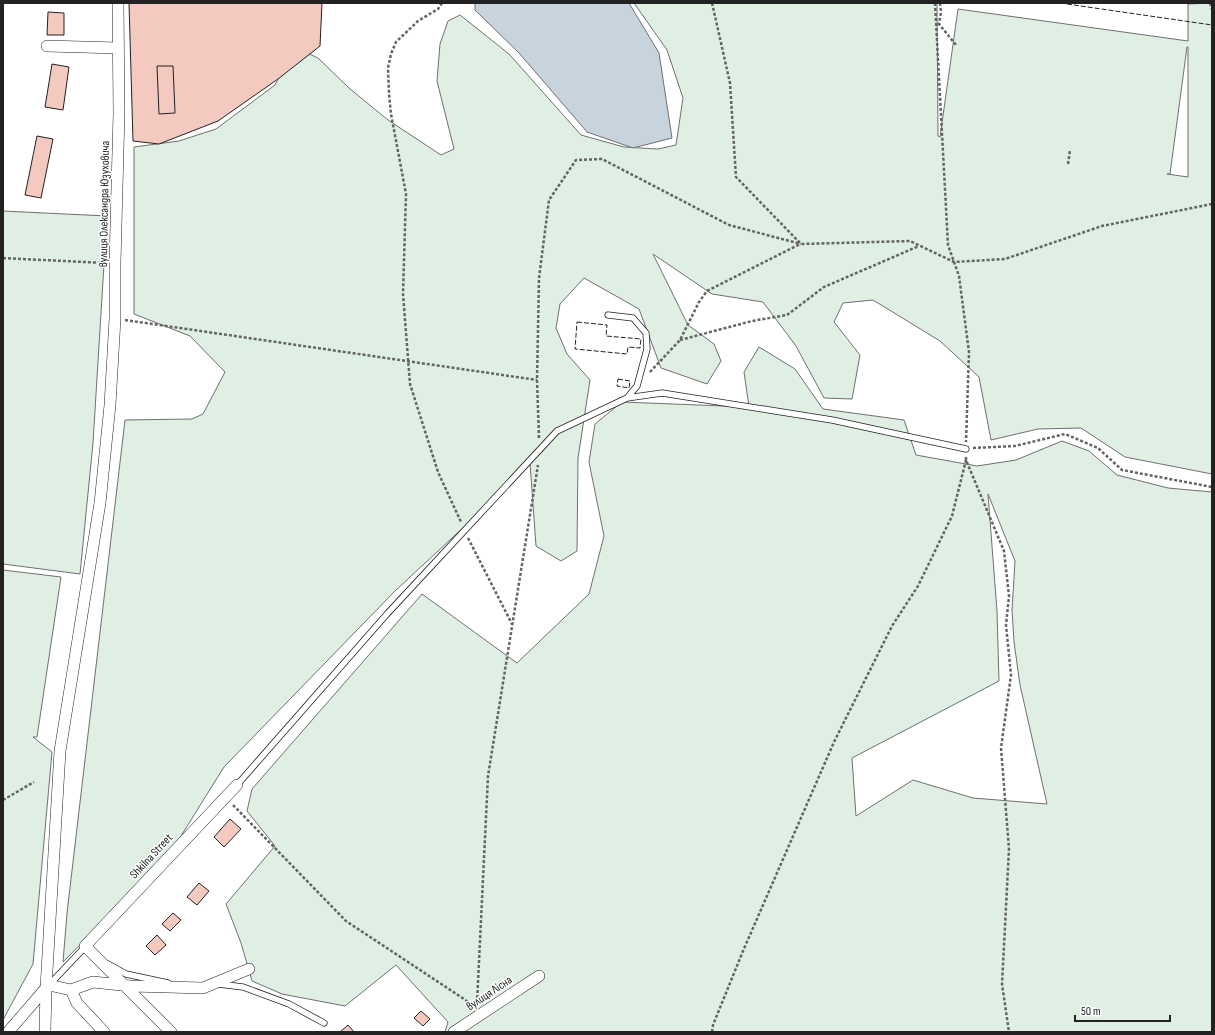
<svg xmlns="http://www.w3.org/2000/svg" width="1215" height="1035" viewBox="0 0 1215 1035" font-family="'Sofia Sans Condensed',sans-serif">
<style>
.green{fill:#e0efe3;stroke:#6f6f6f;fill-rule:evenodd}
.water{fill:#c7d3dd;stroke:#6f6f6f}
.building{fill:#f3c9c0;stroke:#222}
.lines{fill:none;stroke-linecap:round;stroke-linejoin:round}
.lane-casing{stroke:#222;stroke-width:7}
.street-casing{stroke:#222;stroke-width:12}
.path{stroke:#646464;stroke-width:2.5;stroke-dasharray:3 2;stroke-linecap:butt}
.lane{stroke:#fff;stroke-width:5.5}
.street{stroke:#fff;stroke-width:11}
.fence{stroke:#222;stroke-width:1;stroke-dasharray:5 2;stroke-linecap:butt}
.labels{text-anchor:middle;stroke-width:3;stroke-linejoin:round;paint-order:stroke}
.street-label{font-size:12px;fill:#222;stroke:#fff}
</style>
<rect width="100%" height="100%" fill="#fff"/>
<!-- green -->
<path class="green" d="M 634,3 L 937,3 L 938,136 L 940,137 L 958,9 L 1188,41 L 1188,4 L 1212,3 L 1212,474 L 1125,457 L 1081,428 L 1038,429 L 991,440 L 979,377 L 940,341 L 873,300 L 843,303 L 834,322 L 860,355 L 852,399 L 824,398 L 796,346 L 763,302 L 712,294 L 653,254 L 688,325 L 714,344 L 721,361 L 707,384 L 661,368 L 639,309 L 584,278 L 560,304 L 556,328 L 567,354 L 590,380 L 578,458 L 577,551 L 561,561 L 536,546 L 530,463 L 495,498 L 395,591 L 224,767 L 171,852 L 63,962 L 67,913 L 125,420 L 192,419 L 203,414 L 225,372 L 190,336 L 134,314 L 134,147 L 179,141 L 216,129 L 275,85 L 294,47 L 318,58 L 349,88 L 388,120 L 441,155 L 454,149 L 437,81 L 440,44 L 448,21 L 460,15 L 509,54 L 581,135 L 624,147 L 658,149 L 676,145 L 683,98 L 667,50 ZM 1187,47 L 1188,47 L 1188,177 L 1167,174 L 1170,174 Z
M 3,211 L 107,216 L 93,443 L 80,574 L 3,564 Z
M 759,347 L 795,369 L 823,409 L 904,420 L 916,455 L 977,466 L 1016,460 L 1062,441 L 1089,451 L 1117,475 L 1168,488 L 1212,492 L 1212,1032 L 445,1032 L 448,1022 L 396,965 L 345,1006 L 282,994 L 252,981 L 241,943 L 226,904 L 275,846 L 247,811 L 252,789 L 422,594 L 517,663 L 589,594 L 604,536 L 589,462 L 595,424 L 622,402 L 749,407 L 744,372 ZM 988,494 L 1015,561 L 1012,610 L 1014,642 L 1020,685 L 1047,804 L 973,798 L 913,780 L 856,816 L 852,758 L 999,681 L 997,611 Z
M 3,570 L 61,577 L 37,737 L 33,737 L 52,752 L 33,964 L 3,1020 Z"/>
<!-- water -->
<path class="water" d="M 475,3 L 629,3 L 659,53 L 672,138 L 633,148 L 587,132 L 519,53 L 475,10 Z"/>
<!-- building -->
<path class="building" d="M 129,3 L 322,3 L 320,46 L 278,79 L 218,121 L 159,144 L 133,141 Z
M 48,12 L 64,13 L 64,35 L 47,35 Z
M 52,64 L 69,67 L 63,110 L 45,107 Z
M 157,66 L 173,66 L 175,113 L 159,114 Z
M 37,136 L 53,139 L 41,198 L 25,195 Z
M 230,819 L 241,829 L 224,847 L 214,837 Z
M 199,883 L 209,891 L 197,905 L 187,897 Z
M 173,913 L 181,920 L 170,931 L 162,924 Z
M 157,935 L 166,945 L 155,955 L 146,946 Z
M 421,1011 L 430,1019 L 423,1026 L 414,1018 Z
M 348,1025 L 354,1032 L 340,1032 Z"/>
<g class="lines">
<defs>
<path id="lane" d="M 608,315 L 633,318 L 646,333 L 647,349 L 637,386 L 627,398 L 662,393 L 832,420 L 966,449
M 237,785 L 387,614 L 557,431 L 627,398
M 108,964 L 126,974 L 168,983
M 218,984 L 243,987 L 289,1004 L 324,1023
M 48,986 L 86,946"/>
<path id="street" d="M 47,46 L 118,48
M 49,985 L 71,990 L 93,982 L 131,986 L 203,988 L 249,969
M 71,990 L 77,1003 L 104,1032
M 8,1032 L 46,988
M 45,1032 L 46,988 L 60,751 L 100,503 L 110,405 L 115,319 L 115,263 L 119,113 L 118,3
M 171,1032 L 85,946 L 237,785
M 454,1032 L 539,976"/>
</defs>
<!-- lane casing -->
<use href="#lane" class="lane-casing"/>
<!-- street casing -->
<use href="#street" class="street-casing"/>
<!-- path -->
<path class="path" d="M 442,3 L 438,9 L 418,21 L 396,42 L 391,54 L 388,68 L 389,94 L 391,114 L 406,194 L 403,294 L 410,384 L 438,472 L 461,522
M 712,3 L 730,83 L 736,177 L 801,244 L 910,241 L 954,262 L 1005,259 L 1102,226 L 1212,204
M 935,3 L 948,245 L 959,276 L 969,352 L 966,442
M 940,3 L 941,12 L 939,24 L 956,45
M 1210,3 L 1212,9
M 1068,164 L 1070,150
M 3,258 L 104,263
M 125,320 L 537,380
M 680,340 L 752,321 L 787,315 L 824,287 L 919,246
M 650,372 L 680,340 L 699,302 L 707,291 L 800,244
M 539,438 L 537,380 L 539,278 L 549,200 L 576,160 L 602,159 L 729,225 L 801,244
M 973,448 L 1015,446 L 1065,434 L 1098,448 L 1122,470 L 1212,487
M 966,457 L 966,460 L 1004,551 L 1009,596 L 1006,625 L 1011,675 L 1001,748 L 1009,849 L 1002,984 L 1009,1032
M 468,538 L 512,624
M 3,800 L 34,782
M 233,805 L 346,921 L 473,1005
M 477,1003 L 488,776 L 538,465
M 712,1032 L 713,1025 L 743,951 L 834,742 L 892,626 L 918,586 L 952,516 L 966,460"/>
<!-- lane -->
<use href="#lane" class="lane"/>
<!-- street -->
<use href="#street" class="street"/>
<!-- fence -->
<path class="fence" d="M 1060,3 L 1212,25
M 577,322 L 607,325 L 606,336 L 641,339 L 640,348 L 628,347 L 627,354 L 575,349 Z
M 618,379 L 630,381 L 629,388 L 617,386 Z"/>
</g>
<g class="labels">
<!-- street labels -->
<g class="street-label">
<text transform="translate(104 204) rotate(-89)" y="4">вулиця Олександра Юзуховича</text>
<text transform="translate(151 856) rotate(-47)" y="4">Shkilna Street</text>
<text transform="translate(489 993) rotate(-34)" y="4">вулиця Лісна</text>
</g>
</g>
<!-- border -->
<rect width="1215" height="1035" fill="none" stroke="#222222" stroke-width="8"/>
<!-- scale -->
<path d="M1075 1015v6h95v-6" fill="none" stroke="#222222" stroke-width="2"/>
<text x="1081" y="1015" font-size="12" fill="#222222" stroke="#ffffff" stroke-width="3" paint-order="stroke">50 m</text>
</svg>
